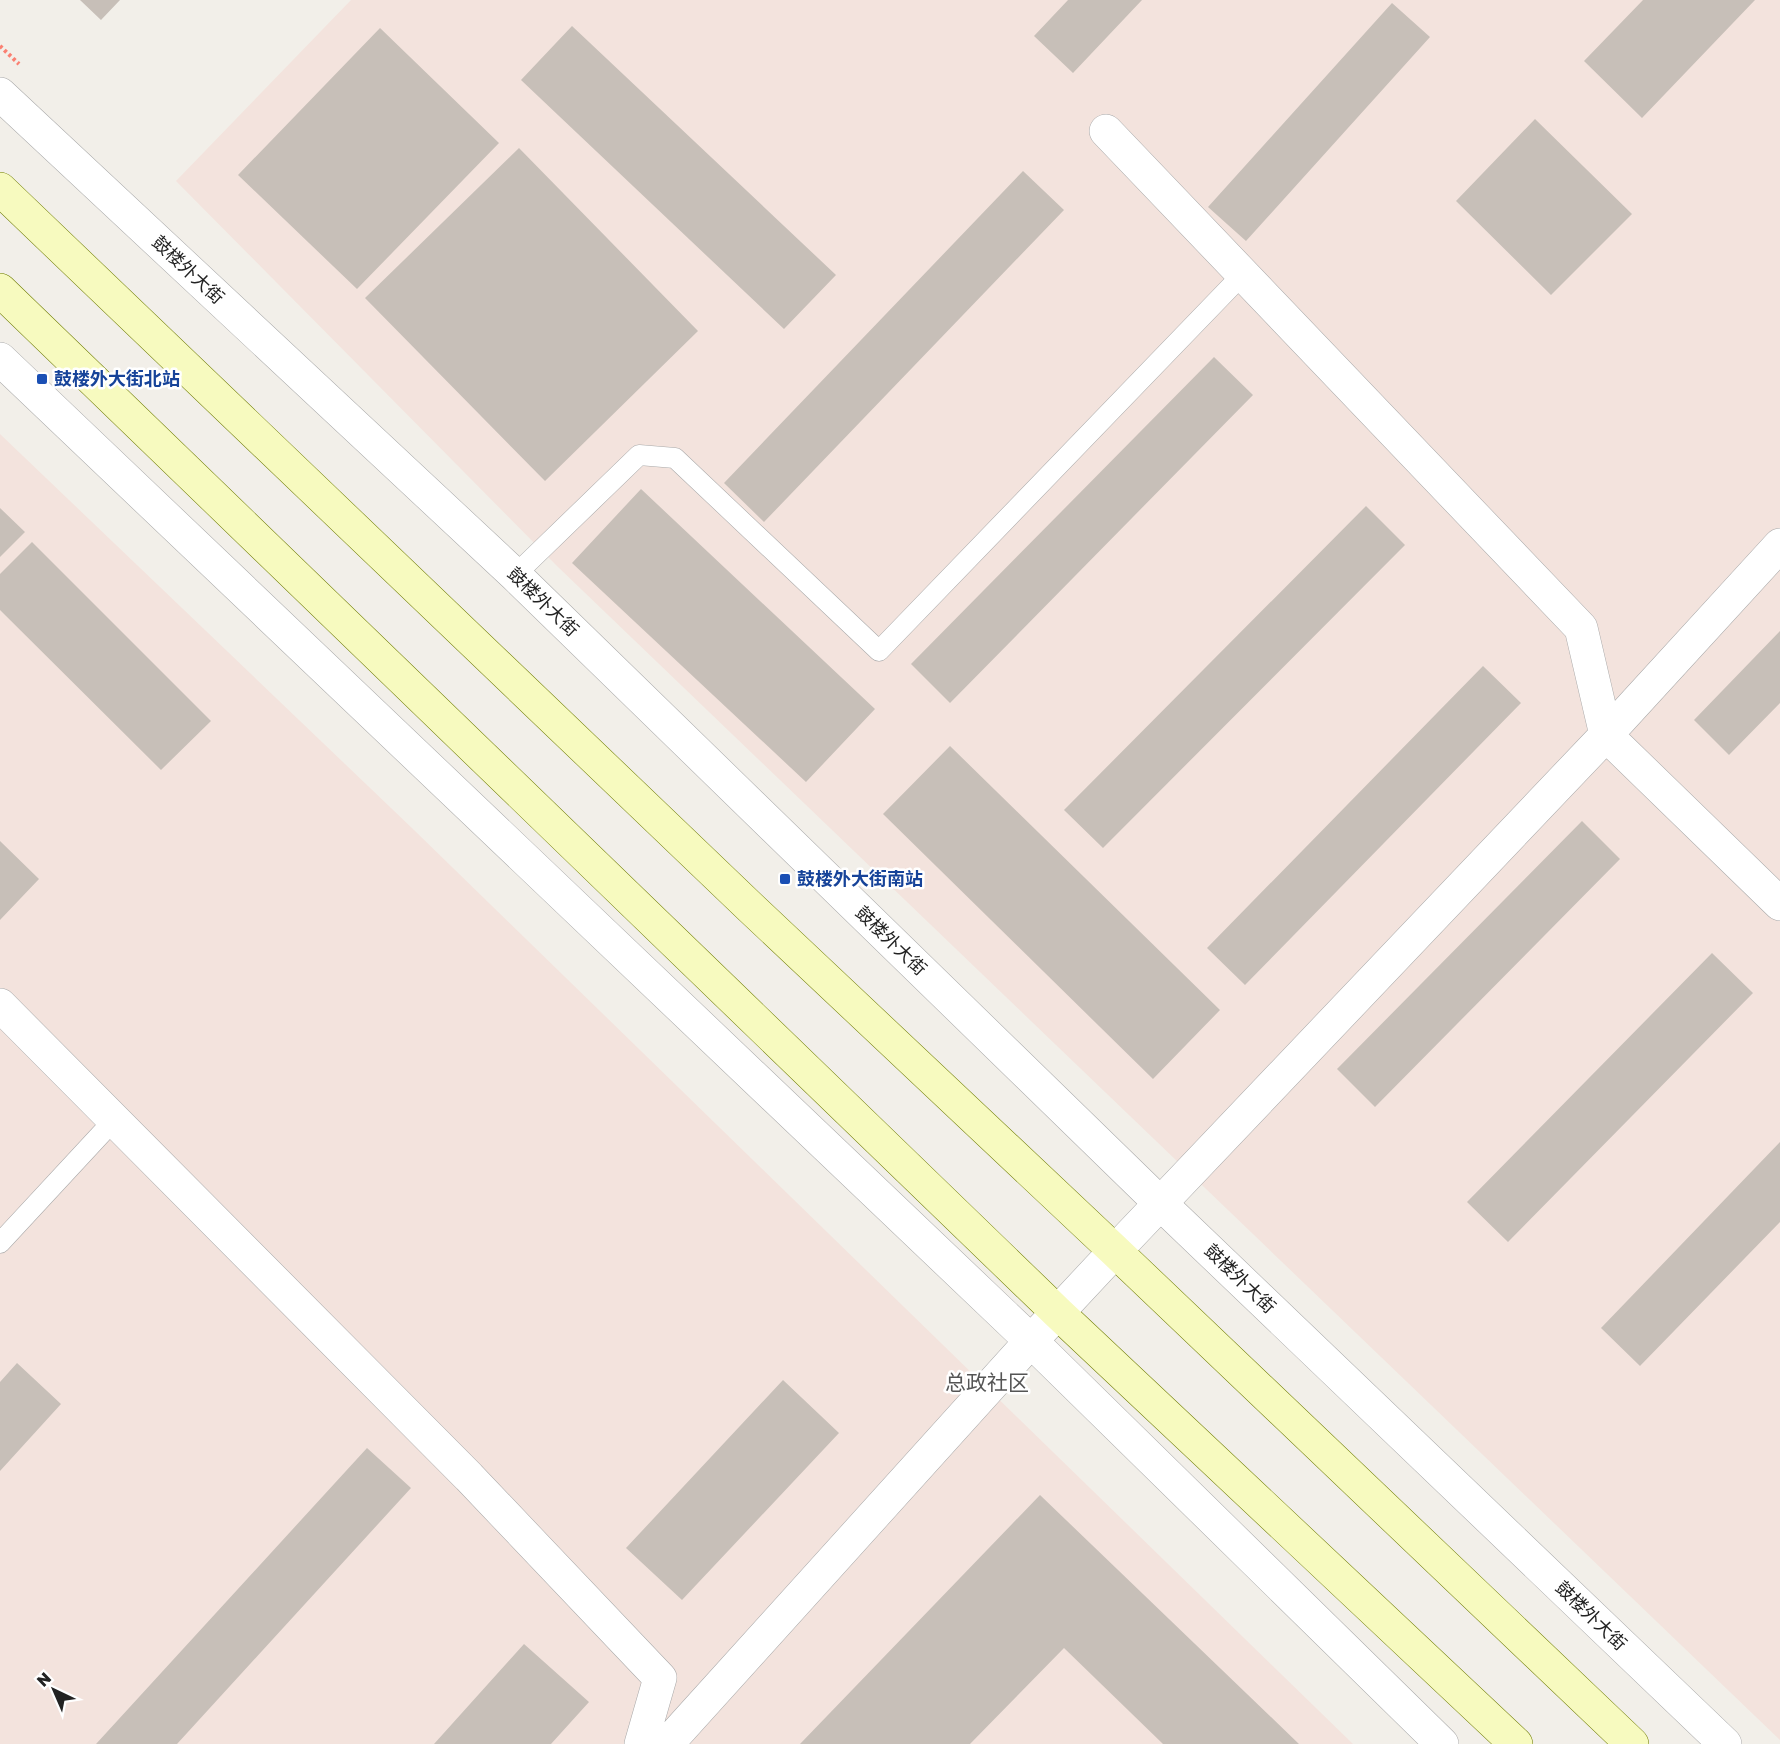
<svg xmlns="http://www.w3.org/2000/svg" width="1780" height="1744" viewBox="0 0 1780 1744" font-family="'Golos Text','Noto Sans SC',sans-serif">
<style>
.military{fill:#f3e3dd}
.building{fill:#c7bfb8}
.lines{fill:none;stroke-linecap:round;stroke-linejoin:round}
.service-casing{stroke:#a9a9a9;stroke-width:21}
.minor-casing{stroke:#a9a9a9;stroke-width:34}
.tertiary-casing{stroke:#a9a9a9;stroke-width:34}
.secondary-casing{stroke:#707d05;stroke-width:34}
.path{stroke:#fa8072;stroke-width:4;stroke-dasharray:3 3;stroke-linecap:butt}
.service{stroke:#fff;stroke-width:20}
.minor{stroke:#fff;stroke-width:33}
.tertiary{stroke:#fff;stroke-width:33}
.secondary{stroke:#f7fabf;stroke-width:33}
.transit-dot{fill:#1a4fb4;stroke:#fff;stroke-width:2}
.labels{text-anchor:middle;stroke-width:5;stroke-linejoin:round;paint-order:stroke}
.street-label{font-size:18px;fill:#222;stroke:#fff}
.transit-label{font-size:18px;font-weight:bold;fill:#164399;stroke:#fff;text-anchor:start}
.quarter-label{font-size:21px;fill:#555;stroke:#fff}
</style>
<rect width="100%" height="100%" fill="#f2efe9"/>
<!-- military -->
<path class="military" d="M 351,0 L 1780,0 L 1780,1740 L 557,566 L 176,181 Z
M 0,434 L 414,830 L 1353,1744 L 0,1744 Z"/>
<!-- building -->
<path class="building" d="M 80,0 L 120,0 L 101,20 Z
M 1068,0 L 1142,0 L 1073,73 L 1034,36 Z
M 1643,0 L 1755,0 L 1642,118 L 1584,61 Z
M 1392,3 L 1430,37 L 1246,241 L 1208,207 Z
M 572,26 L 836,275 L 784,329 L 521,80 Z
M 380,28 L 499,143 L 357,289 L 238,175 Z
M 1535,119 L 1632,214 L 1551,295 L 1456,201 Z
M 519,148 L 698,331 L 545,481 L 365,298 Z
M 1023,171 L 1064,210 L 764,522 L 724,483 Z
M 1214,357 L 1253,395 L 950,703 L 911,664 Z
M 641,489 L 875,709 L 806,782 L 572,563 Z
M 1366,506 L 1405,545 L 1103,848 L 1064,810 Z
M 0,508 L 25,532 L 0,557 Z
M 32,542 L 211,721 L 161,770 L 0,610 L 0,574 Z
M 1780,631 L 1780,703 L 1729,755 L 1694,720 Z
M 1483,666 L 1521,703 L 1245,985 L 1207,948 Z
M 950,746 L 1220,1010 L 1153,1079 L 883,814 Z
M 1582,821 L 1620,859 L 1375,1107 L 1337,1069 Z
M 0,841 L 39,879 L 0,920 Z
M 1712,953 L 1753,993 L 1508,1242 L 1467,1202 Z
M 1780,1142 L 1780,1222 L 1640,1366 L 1601,1328 Z
M 17,1363 L 61,1404 L 0,1471 L 0,1382 Z
M 783,1380 L 839,1433 L 682,1600 L 626,1548 Z
M 367,1448 L 411,1488 L 177,1744 L 96,1744 Z
M 1040,1495 L 1299,1744 L 1163,1744 L 1064,1648 L 970,1744 L 800,1744 Z
M 524,1644 L 589,1702 L 551,1744 L 434,1744 Z"/>
<g class="lines">
<defs>
<path id="service" d="M 515,575 L 639,455 L 675,458 L 879,651 L 1243,274
M 0,1243 L 114,1120"/>
<path id="minor" d="M 1106,131 L 1581,628 L 1606,735 L 1780,904
M 0,1005 L 469,1477 L 660,1678 L 641,1744
M 667,1744 L 1031,1341 L 1115,1251 L 1606,735 L 1780,545"/>
<path id="tertiary" d="M 0,94 L 515,575 L 1160,1203 L 1725,1744
M 0,359 L 1031,1341 L 1442,1744"/>
<path id="secondary" d="M 0,189 L 751,908 L 1115,1251 L 1632,1744
M 0,290 L 1058,1313 L 1516,1744"/>
</defs>
<!-- service casing -->
<use href="#service" class="service-casing"/>
<!-- minor casing -->
<use href="#minor" class="minor-casing"/>
<!-- tertiary casing -->
<use href="#tertiary" class="tertiary-casing"/>
<!-- secondary casing -->
<use href="#secondary" class="secondary-casing"/>
<!-- path -->
<path class="path" d="M 0,46 L 19,64"/>
<!-- service -->
<use href="#service" class="service"/>
<!-- minor -->
<use href="#minor" class="minor"/>
<!-- tertiary -->
<use href="#tertiary" class="tertiary"/>
<!-- secondary -->
<use href="#secondary" class="secondary"/>
</g>
<!-- markers -->
<g class="transit-dot">
<rect x="36" y="373" width="12" height="12" rx="3"/>
<rect x="779" y="873" width="12" height="12" rx="3"/>
</g>
<g class="labels">
<!-- street labels -->
<g class="street-label">
<text transform="translate(188 270) rotate(43)" y="6">鼓楼外大街</text>
<text transform="translate(543 602) rotate(44)" y="6">鼓楼外大街</text>
<text transform="translate(891 941) rotate(44)" y="6">鼓楼外大街</text>
<text transform="translate(1240 1279) rotate(44)" y="6">鼓楼外大街</text>
<text transform="translate(1591 1616) rotate(44)" y="6">鼓楼外大街</text>
</g>
<!-- transit labels -->
<g class="transit-label">
<text x="54" y="385">鼓楼外大街北站</text>
<text x="797" y="885">鼓楼外大街南站</text>
</g>
<!-- quarter labels -->
<g class="quarter-label">
<text x="987" y="1390">总政社区</text>
</g>
</g>
<!-- north arrow -->
<g transform="translate(54 1690) rotate(316)" stroke="#ffffff" stroke-width="4.5" paint-order="stroke">
<path d="M0-4.5L10 22L0 15L-10 22Z" fill="#222222"/>
<text y="-9" font-size="16" font-weight="bold" text-anchor="middle" fill="#222222">N</text>
</g>
</svg>
